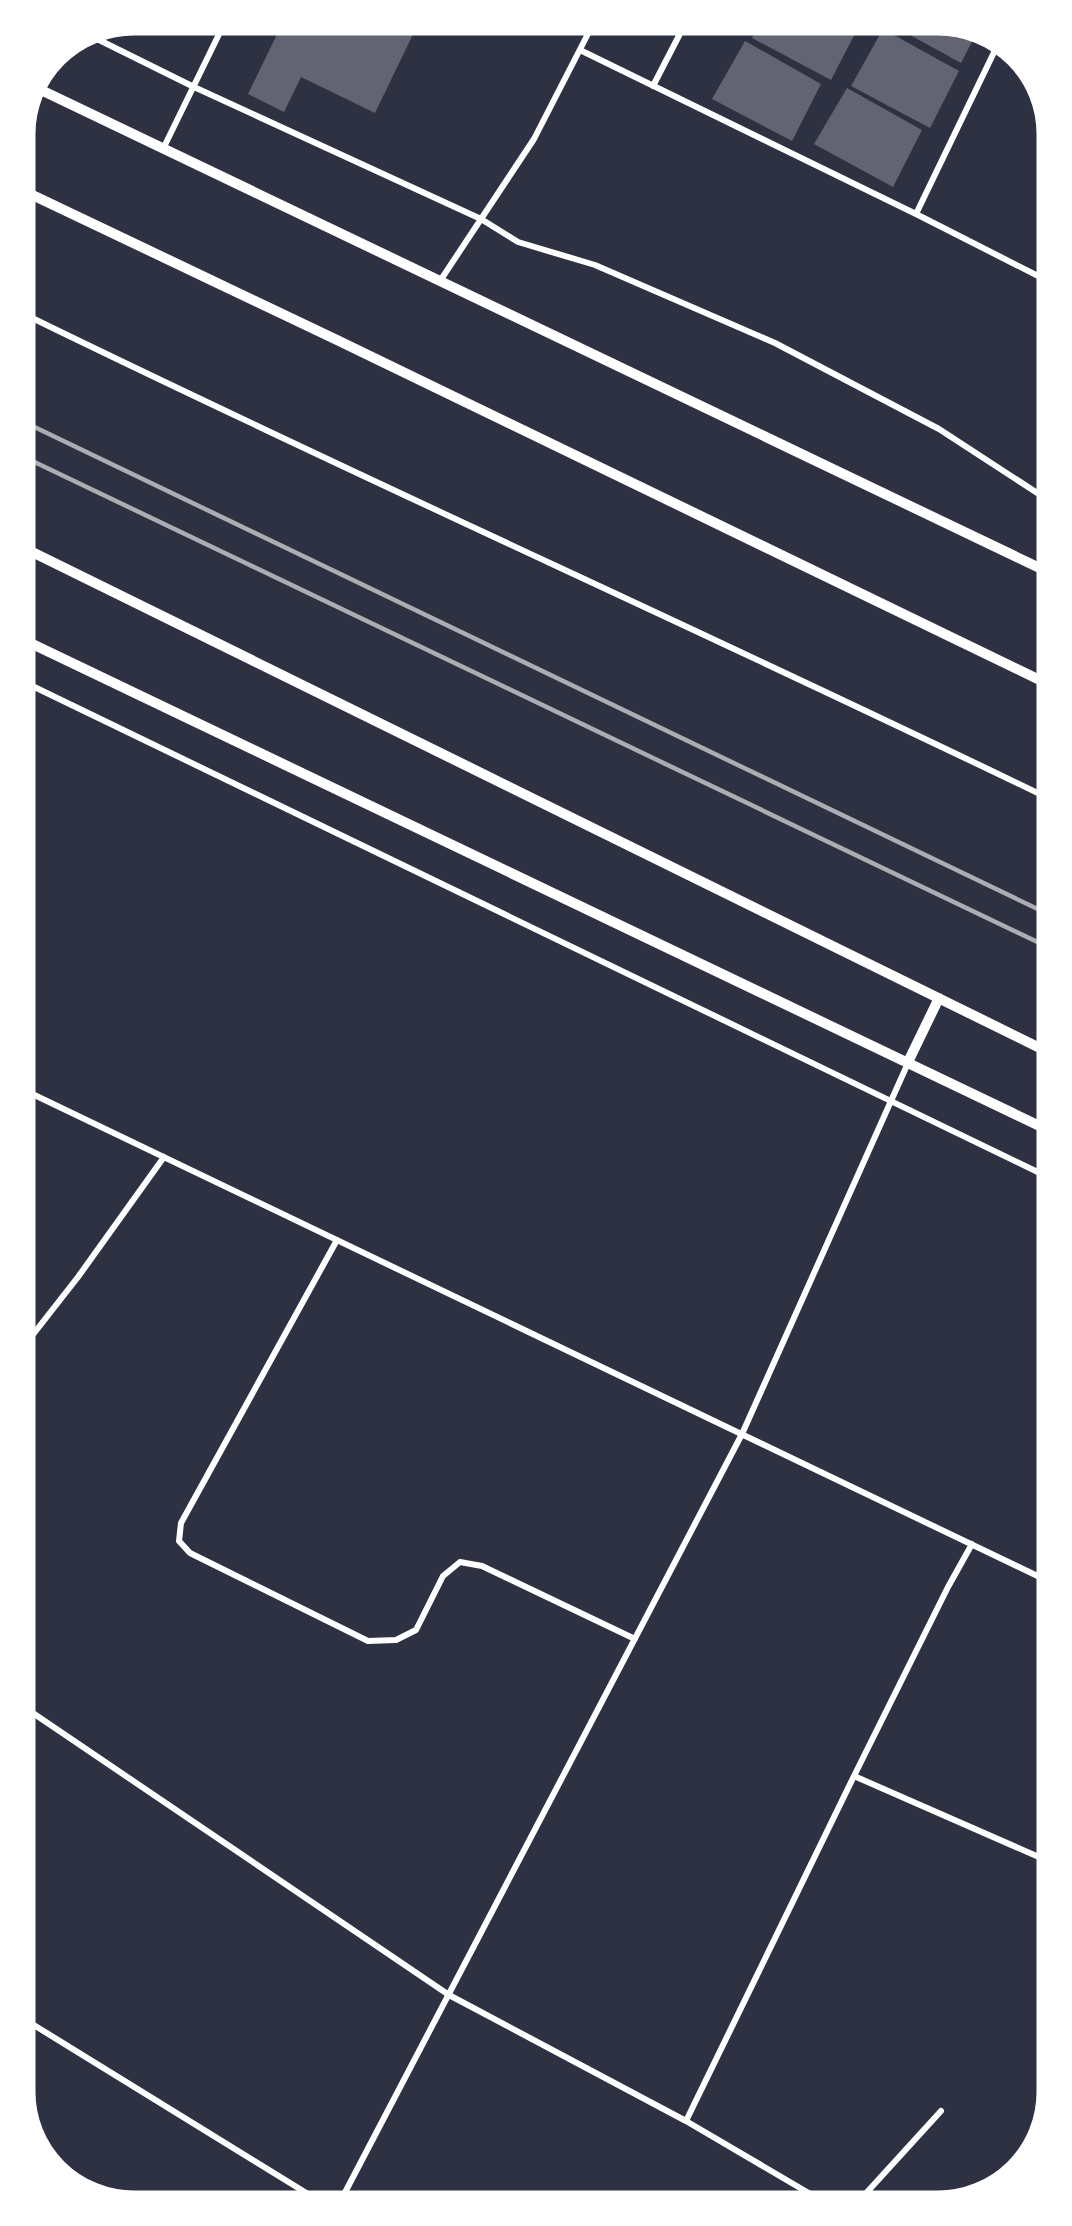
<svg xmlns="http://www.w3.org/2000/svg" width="1072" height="2226" viewBox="0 0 1072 2226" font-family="'Asap Condensed',sans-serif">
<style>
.building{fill:#626471}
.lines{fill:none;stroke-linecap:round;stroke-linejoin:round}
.minor{stroke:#fff;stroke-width:6}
.tertiary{stroke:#fff;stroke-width:10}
.rail{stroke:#abadb3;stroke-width:4.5}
.rim{fill:none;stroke:#fff;stroke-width:3}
</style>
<rect width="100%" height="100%" fill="#2d3142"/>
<!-- building -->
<path class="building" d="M 282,24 L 418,24 L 375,113 L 301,77 L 284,112 L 248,94 Z
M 760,24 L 860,24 L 831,80 L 752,38 Z
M 890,24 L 945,24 L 975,36 L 961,63 Z
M 883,29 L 959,71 L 930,128 L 851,86 Z
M 745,41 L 821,84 L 792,141 L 712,99 Z
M 847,88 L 922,130 L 893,187 L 814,144 Z"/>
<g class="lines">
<!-- minor -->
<path class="minor" d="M 89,35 L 194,87 L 481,219 L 518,242 L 595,265 L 775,343 L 939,429 L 1048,500
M 580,50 L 916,214 L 1048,281
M 653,86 L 685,24
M 163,149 L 224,24
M 916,214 L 998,44
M 440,281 L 534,139 L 593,24
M 24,314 C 363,480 708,633 1048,798
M 24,682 L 1048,1177
M 24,1090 L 1048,1581
M 337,1240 L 181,1523 L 179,1541 L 190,1553 L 368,1641 L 396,1640 L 416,1630 L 443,1576 L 460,1562 L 482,1566 L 635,1639
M 24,1346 L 78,1277 L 164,1157
M 24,1707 L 449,1995 L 686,2121 L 824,2202
M 854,1776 L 1048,1861
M 24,2019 L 321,2202
M 686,2121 L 854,1776 L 948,1587 L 972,1544
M 340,2202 L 742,1434 L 908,1063
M 858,2202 L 941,2111"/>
<!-- tertiary -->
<path class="tertiary" d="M 41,90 L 1048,572
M 24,191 L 337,340 L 1048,684
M 24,548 L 1048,1052
M 24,640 L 1048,1130
M 908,1062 L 939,998"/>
<!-- rail -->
<path class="rail" d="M 24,422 L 1048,914
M 24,457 L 1048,947"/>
</g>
<!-- crop -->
<path d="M0 0H1072V2226H0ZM134 34H938A100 100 0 0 1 1038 134V2092A100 100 0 0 1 938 2192H134A100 100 0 0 1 34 2092V134A100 100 0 0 1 134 34Z" fill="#fff" fill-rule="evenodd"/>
<path class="rim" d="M134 34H938A100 100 0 0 1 1038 134V2092A100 100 0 0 1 938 2192H134A100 100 0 0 1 34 2092V134A100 100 0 0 1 134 34Z"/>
</svg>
